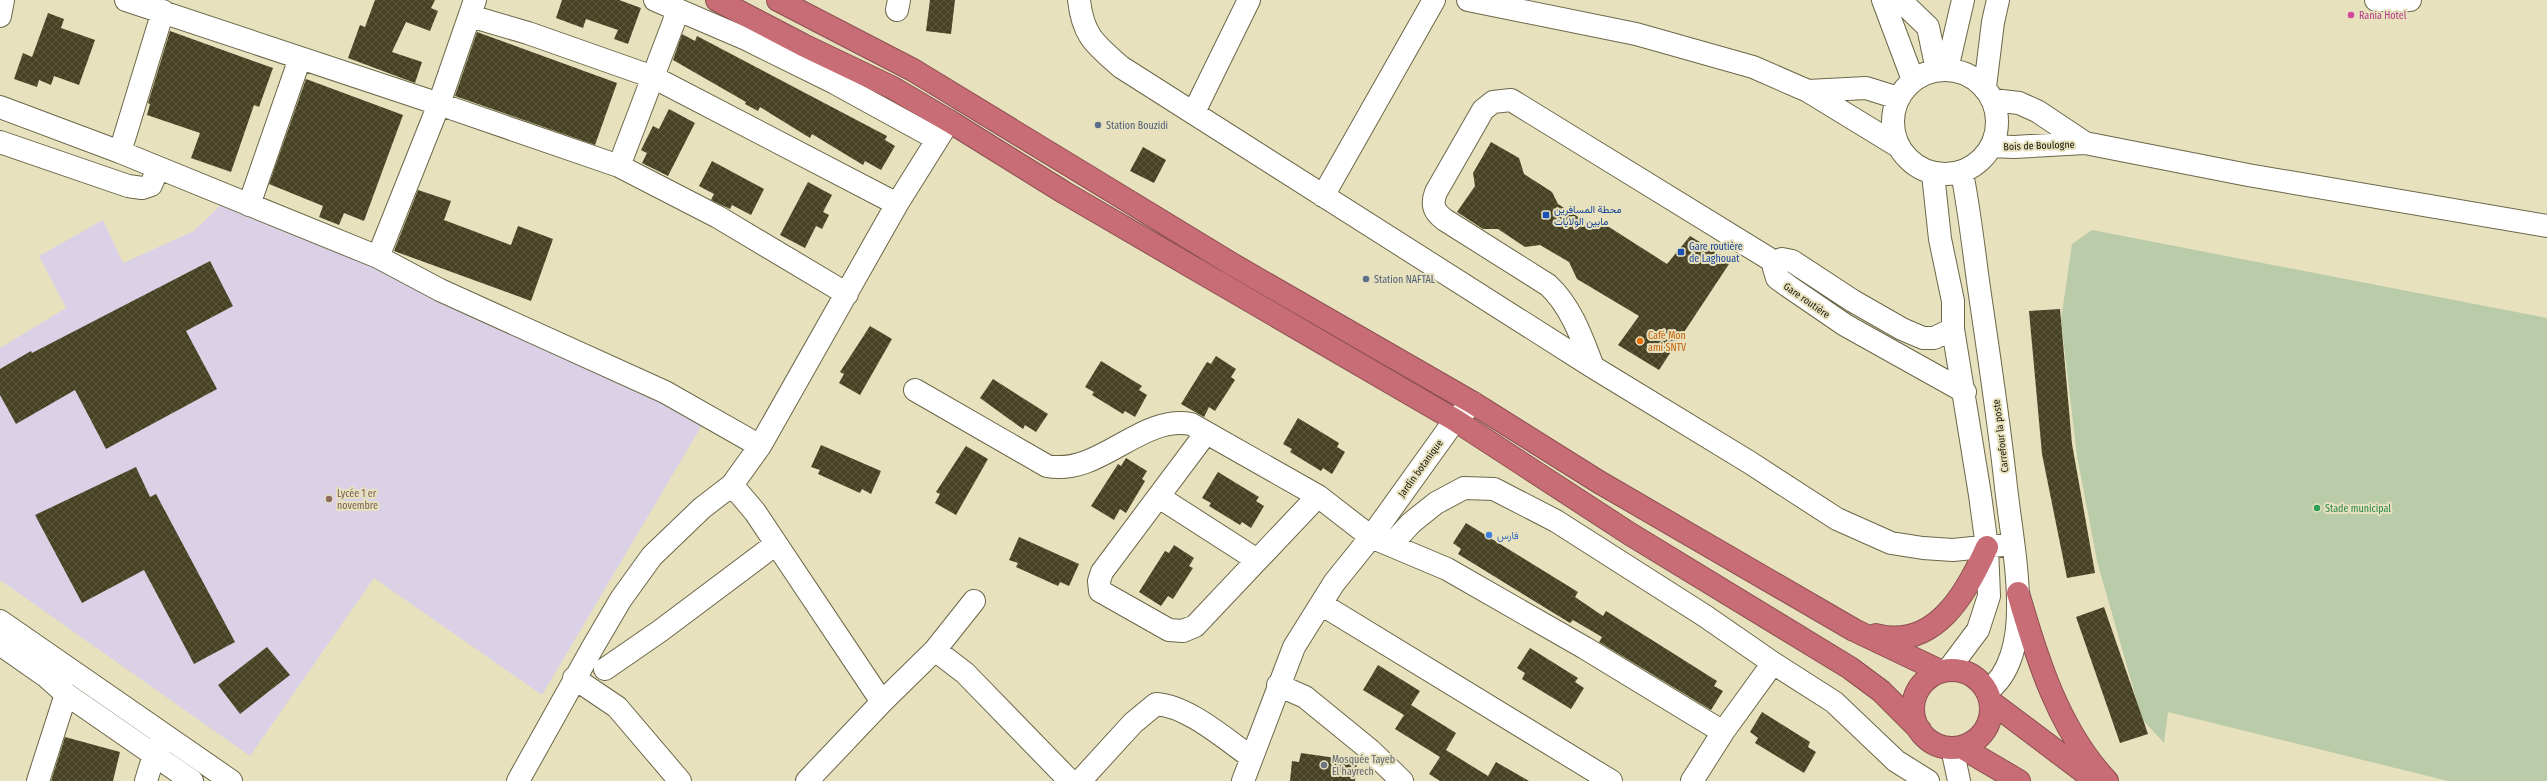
<svg xmlns="http://www.w3.org/2000/svg" width="2547" height="781" viewBox="0 0 2547 781" font-family="'Fira Sans Condensed',Vazirmatn,sans-serif">
<style>
.education{fill:#dbd1e6}
.garden{fill:#bacba9}
.building{fill:url(#building-cross-hatch)}
.lines{fill:none;stroke-linecap:round;stroke-linejoin:round}
.minor-casing{stroke:#6c6748;stroke-width:24}
.highway-casing{stroke:#8b4f50;stroke-width:24}
.minor{stroke:#fff;stroke-width:22}
.highway{stroke:#c86d75;stroke-width:22}
.hotel-dot{fill:#d1479c;stroke:#e7e1be;stroke-width:1.5}
.service-dot{fill:#5c6f8a;stroke:#e7e1be;stroke-width:1.5}
.transit-dot{fill:#1a4fb4;stroke:#e7e1be;stroke-width:1.5}
.food-dot{fill:#e8710a;stroke:#e7e1be;stroke-width:1.5}
.education-dot{fill:#8d6e63;stroke:#e7e1be;stroke-width:1.5}
.leisure-dot{fill:#2e9e5b;stroke:#e7e1be;stroke-width:1.5}
.shop-dot{fill:#3f7fe0;stroke:#e7e1be;stroke-width:1.5}
.worship-dot{fill:#6b7280;stroke:#e7e1be;stroke-width:1.5}
.labels{text-anchor:middle;stroke-width:4;stroke-linejoin:round;paint-order:stroke}
.hotel-label{font-size:10px;fill:#b23c85;stroke:#e7e1be;text-anchor:start}
.service-label{font-size:10px;fill:#4e5e75;stroke:#e7e1be;text-anchor:start}
.street-label{font-size:10px;fill:#19170a;stroke:#e7e1be}
.transit-label{font-size:10px;fill:#164399;stroke:#e7e1be;text-anchor:start}
.food-label{font-size:10px;fill:#c56008;stroke:#e7e1be;text-anchor:start}
.education-label{font-size:10px;fill:#785e54;stroke:#e7e1be;text-anchor:start}
.leisure-label{font-size:10px;fill:#27864d;stroke:#e7e1be;text-anchor:start}
.shop-label{font-size:10px;fill:#366cbe;stroke:#e7e1be;text-anchor:start}
.worship-label{font-size:10px;fill:#5b616d;stroke:#e7e1be;text-anchor:start}
</style>
<defs>
<pattern id="building-cross-hatch" width="8" height="8" patternUnits="userSpaceOnUse"><rect width="8" height="8" fill="#474224"/><path d="M0 0l8 8M0 8l8-8" fill="none" stroke="#5e5a41"/></pattern>
</defs>
<rect width="100%" height="100%" fill="#e7e1be"/>
<!-- education -->
<path class="education" d="M 227,199 L 705,420 L 542,695 L 374,578 L 250,756 L 0,580 L 0,348 L 66,308 L 39,256 L 103,220 L 123,263 L 194,231 Z"/>
<!-- garden -->
<path class="garden" d="M 2092,230 L 2547,318 L 2547,781 L 2448,781 L 2168,712 L 2164,743 L 2142,719 L 2097,561 L 2077,456 L 2061,320 L 2072,244 Z"/>
<!-- building -->
<path class="building" d="M 375,0 L 435,0 L 431,8 L 438,11 L 430,31 L 406,22 L 392,52 L 422,62 L 415,83 L 348,58 L 360,25 L 365,27 Z
M 562,0 L 619,0 L 641,8 L 628,44 L 614,39 L 618,30 L 586,19 L 583,28 L 556,18 Z
M 930,0 L 955,0 L 951,34 L 926,31 Z
M 48,13 L 64,19 L 61,28 L 95,40 L 79,85 L 54,76 L 51,85 L 39,80 L 37,87 L 14,79 L 23,53 L 32,57 Z
M 170,31 L 273,68 L 259,107 L 254,105 L 231,172 L 191,158 L 200,133 L 147,115 L 150,104 L 148,103 Z
M 477,32 L 617,83 L 595,145 L 455,96 Z
M 682,34 L 695,41 L 697,36 L 887,136 L 885,140 L 895,146 L 881,170 L 865,161 L 863,165 L 812,134 L 810,138 L 760,107 L 758,111 L 745,104 L 746,102 L 673,60 Z
M 306,79 L 403,115 L 364,221 L 344,213 L 339,225 L 319,217 L 323,206 L 269,184 Z
M 669,109 L 695,123 L 668,176 L 642,163 L 647,153 L 641,150 L 653,126 L 659,129 Z
M 1491,142 L 1519,158 L 1524,174 L 1552,192 L 1558,204 L 1591,225 L 1609,227 L 1667,264 L 1690,236 L 1731,261 L 1659,370 L 1618,345 L 1639,316 L 1577,279 L 1569,262 L 1540,245 L 1525,247 L 1498,229 L 1483,229 L 1457,212 L 1475,186 L 1473,173 Z
M 1143,147 L 1166,160 L 1154,183 L 1130,171 Z
M 712,161 L 764,189 L 751,215 L 732,205 L 730,209 L 711,200 L 714,194 L 699,186 Z
M 808,182 L 832,195 L 823,212 L 829,215 L 822,229 L 816,226 L 805,248 L 780,235 Z
M 418,190 L 451,201 L 444,220 L 511,245 L 518,226 L 553,239 L 531,301 L 394,251 Z
M 210,261 L 233,306 L 186,331 L 217,389 L 106,449 L 75,390 L 16,424 L 0,395 L 0,369 L 31,351 L 32,353 Z
M 2060,309 L 2072,444 L 2095,573 L 2067,578 L 2042,454 L 2029,311 Z
M 870,326 L 892,339 L 860,395 L 839,383 L 844,374 L 840,372 Z
M 1216,356 L 1236,369 L 1231,377 L 1235,380 L 1215,411 L 1209,407 L 1204,417 L 1181,404 L 1207,362 L 1211,364 Z
M 1101,361 L 1142,386 L 1139,390 L 1147,395 L 1135,417 L 1125,411 L 1123,414 L 1092,395 L 1094,392 L 1085,387 Z
M 993,379 L 1048,414 L 1036,432 L 1025,425 L 1023,429 L 980,398 Z
M 1298,418 L 1339,443 L 1337,447 L 1345,452 L 1332,474 L 1323,468 L 1321,471 L 1290,452 L 1292,449 L 1283,444 Z
M 821,445 L 881,471 L 871,494 L 862,489 L 860,493 L 818,474 L 820,470 L 811,467 Z
M 966,446 L 988,459 L 956,515 L 935,503 L 940,494 L 936,492 Z
M 1126,458 L 1147,471 L 1142,479 L 1145,481 L 1126,513 L 1120,509 L 1114,520 L 1091,506 L 1118,464 L 1121,466 Z
M 136,467 L 150,497 L 156,494 L 235,642 L 194,664 L 144,570 L 82,603 L 35,515 Z
M 1218,472 L 1259,497 L 1256,501 L 1264,506 L 1251,528 L 1242,522 L 1240,525 L 1209,506 L 1211,503 L 1202,498 Z
M 1466,523 L 1578,592 L 1575,597 L 1603,616 L 1606,611 L 1717,681 L 1714,686 L 1723,691 L 1711,710 L 1599,642 L 1602,637 L 1573,620 L 1570,623 L 1458,554 L 1461,549 L 1453,543 Z
M 1019,537 L 1079,564 L 1069,586 L 1060,582 L 1058,586 L 1016,567 L 1018,563 L 1009,560 Z
M 1174,545 L 1194,558 L 1189,566 L 1193,568 L 1173,599 L 1168,596 L 1161,606 L 1139,592 L 1165,551 L 1169,553 Z
M 2104,607 L 2148,734 L 2120,743 L 2076,617 Z
M 267,647 L 290,675 L 240,714 L 218,685 Z
M 1530,648 L 1578,678 L 1575,682 L 1584,688 L 1571,709 L 1522,679 L 1525,673 L 1517,668 Z
M 1378,665 L 1420,691 L 1411,705 L 1456,733 L 1446,750 L 1488,776 L 1496,762 L 1529,781 L 1440,781 L 1429,774 L 1440,757 L 1395,729 L 1404,715 L 1363,690 Z
M 1762,712 L 1810,742 L 1808,747 L 1816,752 L 1804,773 L 1755,743 L 1758,738 L 1750,732 Z
M 65,737 L 120,752 L 113,781 L 51,781 Z
M 1301,753 L 1357,761 L 1355,781 L 1290,781 L 1292,761 L 1299,762 Z"/>
<g class="lines">
<defs>
<path id="minor" d="M 126,0 L 439,104 L 475,0
M 655,0 L 746,39 L 835,83 L 937,139
M 1079,0 C 1083,36 1095,44 1121,67 L 1593,367 L 1749,462 L 1837,519 L 1891,543 L 1923,548 L 1953,550 L 2012,544
M 1468,0 L 1636,34 L 1753,67 L 1808,91 L 1898,146
M 1883,0 L 1913,80
M 1900,0 L 1928,27 L 1937,70
M 2376,0 L 2410,0
M 897,10 L 899,0
M 678,11 L 619,166 L 718,217 L 847,294
M 0,16 L 3,0
M 470,16 L 528,33 L 653,77 L 897,204
M 1947,69 L 1963,0
M1893 122a52 52 0 1 1 104 0a52 52 0 1 1-104 0Z
M 1985,87 L 1993,22 L 1998,0
M 1808,91 L 1866,88 L 1898,98
M 1993,100 L 2019,103 L 2037,111 L 2085,143
M 0,107 L 120,152 L 378,257 L 440,290 L 665,392 L 760,446
M 1194,112 L 1249,0
M 0,142 L 128,186 L 142,188 L 151,185 L 158,168
M 1992,146 L 2014,147 L 2085,143 L 2248,175 L 2547,226
M 120,152 L 163,11
M 1962,173 C 1970,213 1974,254 1980,295 C 1989,356 1998,416 2005,478 C 2009,519 2019,568 2018,610 C 2018,638 2011,675 1987,691
M 1933,174 L 1940,239 L 1953,301 L 1953,329 L 1980,495 L 1987,547 L 1989,596 L 1978,630 L 1948,670
M 1323,196 L 1434,0
M 249,205 L 300,58
M 378,257 L 439,104 L 619,166
M 1953,329 L 1934,338 L 1923,338 L 1902,329 L 1853,301 L 1792,261 L 1782,259 L 1774,268 L 1777,278 L 1788,286 L 1845,325 L 1965,392
M 1593,367 C 1582,338 1571,306 1548,285 L 1445,220 C 1434,212 1431,205 1436,192 L 1483,110 L 1493,102 L 1511,100 L 1776,263
M 915,390 L 1047,466 C 1100,476 1139,415 1191,424 L 1318,496 L 1371,537 L 1447,569 L 1585,648 L 1723,732
M 1206,433 L 1102,572 L 1099,581 L 1100,591 L 1169,630 L 1183,631 L 1195,626 L 1318,496
M 732,485 L 755,512 L 882,702
M 1159,497 L 1257,560
M 1391,545 L 1411,523 L 1436,503 L 1464,488 L 1494,489 L 1556,521 L 1705,616 L 1773,663
M 1321,604 L 1611,781
M 0,621 L 231,781
M 0,644 L 47,677 L 66,694 L 192,781
M 935,650 L 974,601
M 605,669 L 660,631 L 776,544
M 574,678 L 617,707 L 680,781
M 1278,685 L 1305,697 L 1370,750 L 1402,781
M 1952,748 L 1959,781
M 38,781 L 66,694
M 146,781 L 154,755 L 161,743
M 518,781 L 594,645 L 621,599 L 652,556 L 702,508 L 732,485 L 760,446 L 897,204 L 949,121
M 807,781 L 882,702 L 935,650 L 965,673 L 1070,781
M 1080,781 L 1133,723 L 1156,704 C 1188,706 1225,739 1251,757
M 1243,781 L 1294,647 L 1334,583 L 1371,537 L 1455,420 L 1473,403
M 1692,781 L 1723,732 L 1773,663 L 1834,702 L 1896,761 L 1928,781"/>
<path id="highway" d="M 717,0 L 803,45 L 893,88 L 949,121 L 1065,193 L 1455,420 L 1630,534 L 1850,668 L 1881,691 L 1920,730
M 778,0 L 913,70 L 1235,266 L 1473,403 L 1599,482 L 1854,630 L 1940,671
M 2018,593 C 2037,659 2059,730 2107,781
M 1876,635 C 1935,651 1967,592 1987,547
M1913 709a39 39 0 1 1 78 0a39 39 0 1 1-78 0Z
M 1991,702 L 2096,781
M 1961,747 L 2019,781"/>
</defs>
<!-- minor casing -->
<use href="#minor" class="minor-casing"/>
<!-- highway casing -->
<use href="#highway" class="highway-casing"/>
<!-- minor -->
<use href="#minor" class="minor"/>
<!-- highway -->
<use href="#highway" class="highway"/>
</g>
<!-- markers -->
<circle class="hotel-dot" cx="2351" cy="15" r="4"/>
<g class="service-dot">
<circle cx="1098" cy="125" r="4"/>
<circle cx="1366" cy="279" r="4"/>
</g>
<g class="transit-dot">
<rect x="1542" y="211" width="8" height="8" rx="2"/>
<rect x="1677" y="248" width="8" height="8" rx="2"/>
</g>
<circle class="food-dot" cx="1640" cy="341" r="4"/>
<circle class="education-dot" cx="329" cy="499" r="4"/>
<circle class="leisure-dot" cx="2317" cy="508" r="4"/>
<circle class="shop-dot" cx="1489" cy="535" r="4"/>
<circle class="worship-dot" cx="1324" cy="765" r="4"/>
<g class="labels">
<!-- hotel labels -->
<g class="hotel-label">
<text x="2359" y="19">Rania Hotel</text>
</g>
<!-- service labels -->
<g class="service-label">
<text x="1106" y="129">Station Bouzidi</text>
<text x="1374" y="283">Station NAFTAL</text>
</g>
<!-- street labels -->
<g class="street-label">
<text transform="translate(2039 145) rotate(-2)" y="4">Bois de Boulogne</text>
<text transform="translate(1807 300) rotate(35)" y="4">Gare routière</text>
<text transform="translate(2000 436) rotate(-97)" y="4">Carrefour la poste</text>
<text transform="translate(1420 468) rotate(-54)" y="4">Jardin botanique</text>
</g>
<!-- transit labels -->
<g class="transit-label">
<text x="1554" y="213">محطة المسافرين<tspan x="1554" dy="12">مابين الولايات</tspan></text>
<text x="1689" y="250">Gare routière<tspan x="1689" dy="12">de Laghouat</tspan></text>
</g>
<!-- food labels -->
<g class="food-label">
<text x="1648" y="339">Café Mon<tspan x="1648" dy="12">ami SNTV</tspan></text>
</g>
<!-- education labels -->
<g class="education-label">
<text x="337" y="497">Lycée 1 er<tspan x="337" dy="12">novembre</tspan></text>
</g>
<!-- leisure labels -->
<g class="leisure-label">
<text x="2325" y="512">Stade municipal</text>
</g>
<!-- shop labels -->
<g class="shop-label">
<text x="1497" y="539">فارس</text>
</g>
<!-- worship labels -->
<g class="worship-label">
<text x="1332" y="763">Mosquée Tayeb<tspan x="1332" dy="12">El hayrech</tspan></text>
</g>
</g>
</svg>
